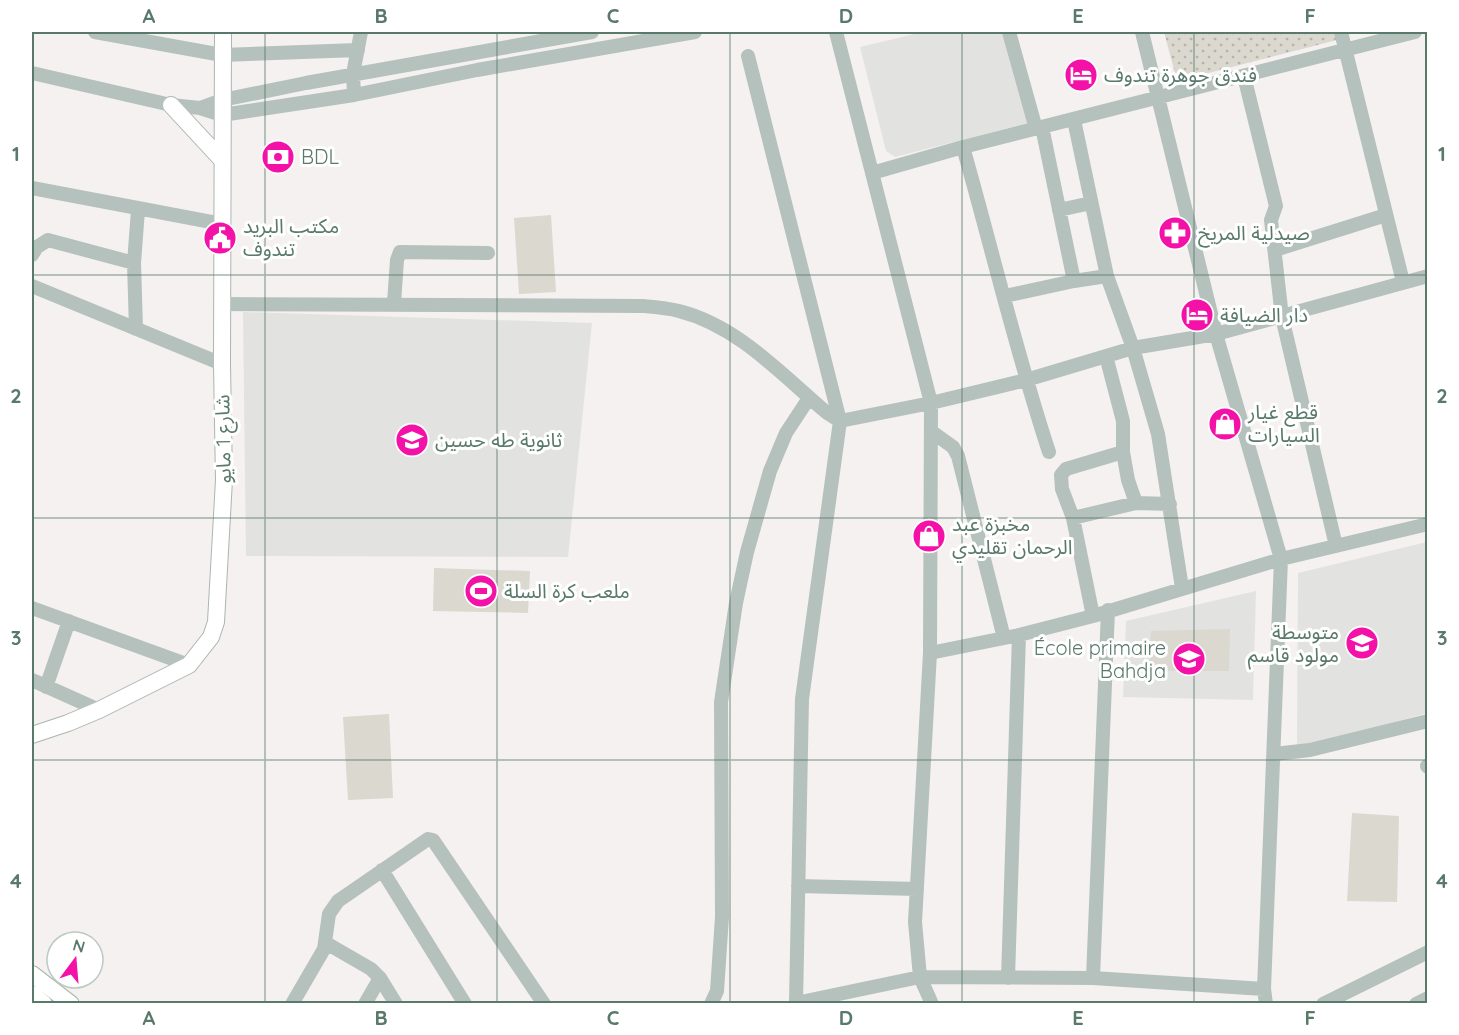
<svg xmlns="http://www.w3.org/2000/svg" width="1459" height="1035" viewBox="0 0 1459 1035" font-family="Quicksand,'Noto Sans Arabic',sans-serif">
<style>
.built{fill:#e2e2e1}
.grass{fill:url(#grass-dots)}
.garden{fill:#dad8cf}
.lines{fill:none;stroke-linecap:round;stroke-linejoin:round}
.major-casing{stroke:#aab6b0;stroke-width:18}
.minor{stroke:#b5c1bc;stroke-width:14}
.major{stroke:#fff;stroke-width:16}
.grid{fill:none;stroke:#59796b;stroke-width:1.5;stroke-opacity:0.55}
.labels{text-anchor:middle;stroke-width:6;stroke-linejoin:round;paint-order:stroke}
.poi-label{font-size:20px;fill:#59796b;stroke:#fff;text-anchor:start}
.street-label{font-size:20px;fill:#59796b;stroke:#fff}
.neatline{fill:none;stroke:#59796b;stroke-width:2}
.grid-label{font-size:20px;text-anchor:middle;font-weight:bold;fill:#59796b}
</style>
<defs>
<pattern id="grass-dots" width="8" height="8" patternUnits="userSpaceOnUse" patternTransform="scale(1.5)"><rect width="8" height="8" fill="#dad8cf"/><path d="M2 2h.1M6 6h.1" fill="none" stroke="#b4b4ac" stroke-width="1.8" stroke-linecap="round"/></pattern>
</defs>
<rect width="100%" height="100%" fill="#f5f1f0"/>
<!-- built -->
<path class="built" d="M 923,32 L 1005,32 L 1028,123 L 895,157 L 886,151 L 860,47 Z
M 243,312 L 592,323 L 568,557 L 246,556 Z
M 1427,542 L 1427,713 L 1297,749 L 1298,573 Z
M 1256,591 L 1253,700 L 1123,697 L 1126,621 Z"/>
<!-- grass -->
<path class="grass" d="M 1164,32 L 1339,32 L 1341,39 L 1177,81 Z"/>
<!-- garden -->
<path class="garden" d="M 551,215 L 556,292 L 519,294 L 514,218 Z
M 434,568 L 530,571 L 528,613 L 433,611 Z
M 1230,629 L 1229,671 L 1149,671 L 1151,631 Z
M 389,714 L 393,798 L 348,800 L 343,717 Z
M 1352,813 L 1399,816 L 1397,902 L 1347,901 Z"/>
<g class="lines">
<defs>
<path id="major" d="M 171,105 L 221,159
M 32,735 L 68,723 L 99,710 L 189,665 L 211,637 L 216,622 L 224,480 L 222,364 L 223,32
M 32,974 L 71,1004
M 32,994 L 44,1004"/>
</defs>
<!-- major casing -->
<use href="#major" class="major-casing"/>
<!-- minor -->
<path class="minor" d="M 95,32 L 222,55 L 358,50
M 836,32 L 931,403 L 930,653 L 915,922 L 920,977 L 932,1004
M 1009,32 L 1036,129
M 1142,32 L 1216,334 L 1281,559 L 1264,989 L 1266,1004
M 1341,32 L 1403,282
M 748,56 L 840,421 L 931,403 L 1026,380 L 1133,348 L 1216,334 L 1428,276
M 32,73 L 171,105 L 200,108 L 222,115 L 354,95 L 477,70 L 695,32
M 1244,76 L 1276,206 L 1271,220 L 1282,317 L 1336,546
M 354,95 L 353,74 L 361,32
M 200,108 L 222,100 L 306,83 L 592,32
M 1074,120 L 1107,276 L 1133,348 L 1158,434 L 1182,588
M 1042,127 L 1074,281
M 963,147 C 992,249 1016,352 1049,452
M 872,173 L 963,147 L 1415,32
M 32,188 L 222,224
M 1059,210 L 1091,203
M 1275,250 L 1386,215
M 32,255 L 37,247 L 48,240 L 134,263
M 32,286 L 222,364
M 1005,296 L 1074,281 L 1107,276
M 394,303 L 397,260 L 400,252 L 488,253
M 223,304 L 643,306 C 655,307 668,308 679,311 C 738,326 781,374 826,412 L 840,421 L 802,699 L 796,1003 L 920,977 L 1093,978 L 1264,989
M 136,329 L 134,263 L 138,210
M 1106,356 L 1123,421 L 1123,452 L 1128,480 L 1136,503
M 932,432 L 953,447 L 958,456 L 1004,638
M 1073,518 L 1136,503 L 1170,504
M 32,608 L 189,665
M 1093,616 L 1073,518 L 1062,489 L 1061,475 L 1066,469 L 1123,452
M 930,653 L 1019,635 L 1093,616 L 1281,559 L 1428,524
M 32,680 L 99,710
M 46,687 L 69,621
M 1274,754 L 1310,750 L 1428,721
M 1427,766 L 1428,767
M 382,870 L 465,1004
M 798,886 L 917,889
M 326,943 L 371,969 L 380,978 L 396,1004
M 1008,978 L 1019,635
M 1093,978 L 1108,610
M 292,1004 L 324,949 L 329,914 L 338,901 L 428,839 L 433,840 L 544,1004
M 365,1004 L 380,978
M 711,1004 L 717,991 L 722,917 L 721,702 L 736,603 L 747,552 L 770,471 L 786,433 L 809,398
M 1323,1004 L 1428,952
M 1416,1004 L 1428,998"/>
<!-- major -->
<use href="#major" class="major"/>
</g>
<!-- grid -->
<path class="grid" d="M 265,32 L 265,1004M 497,32 L 497,1004M 730,32 L 730,1004M 962,32 L 962,1004M 1194,32 L 1194,1004M 32,275 L 1428,275M 32,518 L 1428,518M 32,760 L 1428,760"/>
<!-- icons -->
<defs>
<symbol id="hotel-disc" viewBox="-11 -11 22 22"><circle r="9.5" fill="#f411a7" stroke="#fff"/><path d="M-6-4.5h1.5V1H6V5H4.5V3h-9V5H-6ZM-4 0a1.8 1.8 0 1 1 3.6 0ZM.5 0V-2.5h3Q6-2.5 6 0Z" fill="#fff"/></symbol>
<symbol id="bank-disc" viewBox="-11 -11 22 22"><circle r="9.5" fill="#f411a7" stroke="#fff"/><path d="M-6-4H6V4H-6ZM0-2.3a2.3 2.3 0 1 0 0 4.6a2.3 2.3 0 1 0 0-4.6Z" fill="#fff"/></symbol>
<symbol id="pharmacy-disc" viewBox="-11 -11 22 22"><circle r="9.5" fill="#f411a7" stroke="#fff"/><path d="M-2-6h4v4h4v4h-4v4h-4v-4h-4v-4h4Z" fill="#fff"/></symbol>
<symbol id="civic-disc" viewBox="-11 -11 22 22"><circle r="9.5" fill="#f411a7" stroke="#fff"/><path d="M-.6-6.5H3V-4.5H.6V-3L4-1V1h2V6H-6V1h2V-1L-.6-3ZM-1.2 2.5V6h2.4V2.5Z" fill="#fff"/></symbol>
<symbol id="shop-disc" viewBox="-11 -11 22 22"><circle r="9.5" fill="#f411a7" stroke="#fff"/><path d="M-5-2.5h2.3a2.7 3.5 0 0 1 5.4 0H5L5.5 6h-11ZM-1.5-2.5h3a1.5 2.3 0 0 0-3 0Z" fill="#fff"/></symbol>
<symbol id="school-disc" viewBox="-11 -11 22 22"><circle r="9.5" fill="#f411a7" stroke="#fff"/><path d="M0-5L7-2L0 1L-7-2ZM-4 1L0 2.5L4 1V4Q0 6-4 4Z" fill="#fff"/></symbol>
<symbol id="stadium-disc" viewBox="-11 -11 22 22"><circle r="9.5" fill="#f411a7" stroke="#fff"/><path d="M0-5a6.5 5 0 1 0 0 10a6.5 5 0 1 0 0-10ZM-3.5-1.8h7v3.6h-7Z" fill="#fff"/></symbol>
</defs>
<g fill-rule="evenodd">
<use href="#hotel-disc" x="1062" y="56" width="38" height="38"/>
<use href="#bank-disc" x="259" y="138" width="38" height="38"/>
<use href="#pharmacy-disc" x="1156" y="214" width="38" height="38"/>
<use href="#civic-disc" x="201" y="219" width="38" height="38"/>
<use href="#hotel-disc" x="1178" y="296" width="38" height="38"/>
<use href="#shop-disc" x="1206" y="405" width="38" height="38"/>
<use href="#school-disc" x="393" y="421" width="38" height="38"/>
<use href="#shop-disc" x="910" y="517" width="38" height="38"/>
<use href="#stadium-disc" x="462" y="572" width="38" height="38"/>
<use href="#school-disc" x="1343" y="624" width="38" height="38"/>
<use href="#school-disc" x="1170" y="640" width="38" height="38"/>
</g>
<g class="labels">
<!-- poi labels -->
<g class="poi-label">
<text x="1104" y="82">فندق جوهرة تندوف</text>
<text x="301" y="164">BDL</text>
<text x="243" y="233">مكتب البريد<tspan x="243" dy="23">تندوف</tspan></text>
<text x="1198" y="240">صيدلية المريخ</text>
<text x="1220" y="322">دار الضيافة</text>
<text x="1248" y="419">قطع غيار<tspan x="1248" dy="23">السيارات</tspan></text>
<text x="435" y="447">ثانوية طه حسين</text>
<text x="952" y="531">مخبزة عبد<tspan x="952" dy="23">الرحمان تقليدي</tspan></text>
<text x="504" y="598">ملعب كرة السلة</text>
<text x="1339" y="639" text-anchor="end">متوسطة<tspan x="1339" dy="23">مولود قاسم</tspan></text>
<text x="1166" y="655" text-anchor="end">École primaire<tspan x="1166" dy="23">Bahdja</tspan></text>
</g>
<!-- street labels -->
<g class="street-label">
<text transform="translate(223 439) rotate(-91)" y="7">شارع 1 مايو</text>
</g>
</g>
<!-- border -->
<rect width="1459" height="1035" fill="none" stroke="#ffffff" stroke-width="66"/>
<!-- north arrow -->
<g transform="translate(75 960) rotate(16)"><circle r="28" fill="#ffffff" stroke="#bdc9c4" stroke-width="1.5"/>
<path d="M0-4.5L10 22L0 15L-10 22Z" fill="#f411a7"/>
<text y="-9" font-size="16" font-weight="bold" text-anchor="middle" fill="#59796b">N</text>
</g>
<rect x="33" y="33" width="1393" height="969" class="neatline"/>
<g class="grid-label">
<text x="149" y="23">A</text>
<text x="381" y="23">B</text>
<text x="613" y="23">C</text>
<text x="846" y="23">D</text>
<text x="1078" y="23">E</text>
<text x="1310" y="23">F</text>
<text x="16" y="161">1</text>
<text x="1442" y="161">1</text>
<text x="16" y="403">2</text>
<text x="1442" y="403">2</text>
<text x="16" y="645">3</text>
<text x="1442" y="645">3</text>
<text x="16" y="888">4</text>
<text x="1442" y="888">4</text>
<text x="149" y="1025">A</text>
<text x="381" y="1025">B</text>
<text x="613" y="1025">C</text>
<text x="846" y="1025">D</text>
<text x="1078" y="1025">E</text>
<text x="1310" y="1025">F</text>
</g>
</svg>
